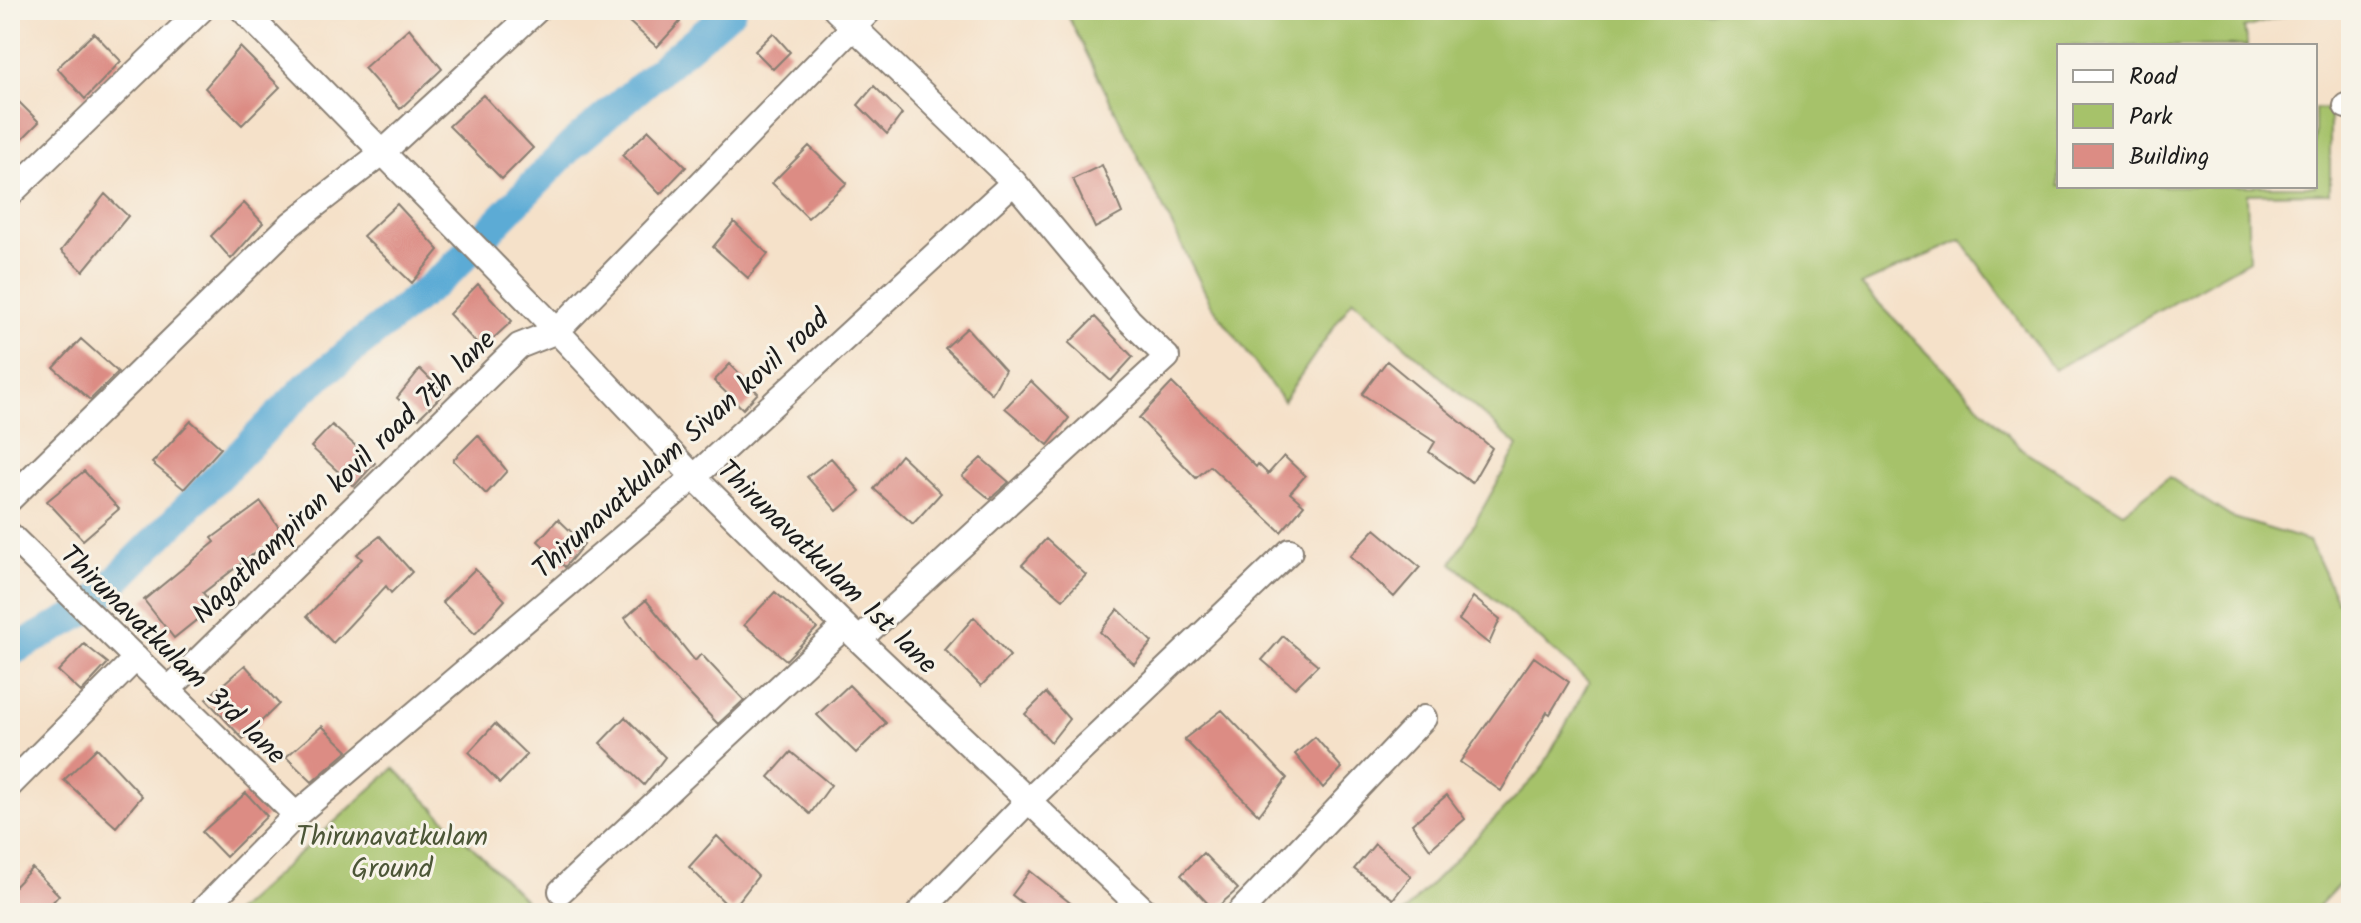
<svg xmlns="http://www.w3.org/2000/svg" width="2361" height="923" viewBox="0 0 2361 923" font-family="Kalam,sans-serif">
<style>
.green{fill:#a6c26a;stroke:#616f43;stroke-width:2}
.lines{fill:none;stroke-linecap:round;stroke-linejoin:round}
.canal{stroke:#5babd5;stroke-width:30}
.building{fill:#dc8c84}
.minor-casing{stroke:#887e72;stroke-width:28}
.minor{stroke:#fff;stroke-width:24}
.labels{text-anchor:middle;stroke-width:6;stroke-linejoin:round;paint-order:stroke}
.street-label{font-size:28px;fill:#1c1c1c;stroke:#f7f3e8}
.park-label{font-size:28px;fill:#4c5637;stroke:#f7f3e8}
</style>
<rect width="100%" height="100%" fill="#f7f3e8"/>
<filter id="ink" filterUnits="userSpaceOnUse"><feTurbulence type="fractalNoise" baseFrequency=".0125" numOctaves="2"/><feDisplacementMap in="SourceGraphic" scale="16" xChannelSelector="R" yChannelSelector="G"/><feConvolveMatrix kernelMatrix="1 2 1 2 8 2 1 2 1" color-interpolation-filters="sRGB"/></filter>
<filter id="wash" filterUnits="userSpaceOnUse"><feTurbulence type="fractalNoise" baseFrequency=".006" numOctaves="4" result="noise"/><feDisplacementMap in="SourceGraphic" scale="32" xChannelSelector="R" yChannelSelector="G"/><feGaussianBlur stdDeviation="1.8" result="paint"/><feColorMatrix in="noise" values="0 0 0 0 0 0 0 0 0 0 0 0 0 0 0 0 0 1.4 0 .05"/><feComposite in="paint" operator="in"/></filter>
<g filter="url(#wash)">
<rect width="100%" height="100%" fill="#f5e1c9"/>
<!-- green -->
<path class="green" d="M 1065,10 L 2303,10 L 2244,28 L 2247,46 L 2059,46 L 2059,186 L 2315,186 L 2315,108 L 2330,109 L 2330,193 L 2247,194 L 2249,260 L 2054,370 L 1961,240 L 1861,285 L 2022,449 L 2123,512 L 2169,477 L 2231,517 L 2309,541 L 2337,601 L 2351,620 L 2351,872 L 2312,913 L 1403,913 L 1540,772 L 1589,682 L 1452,563 L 1518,446 L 1353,299 L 1283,401 L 1211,304 Z
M 394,768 L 538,913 L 234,913 Z"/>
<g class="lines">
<!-- canal -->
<path class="canal" d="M 10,652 L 87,610 L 306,387 L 449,272 L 572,145 L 731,10"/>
</g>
<g id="blocks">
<!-- building -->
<path class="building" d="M 616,10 L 667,10 L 680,22 L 657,47 Z
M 409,28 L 442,69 L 400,109 L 364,68 Z
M 94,33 L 121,61 L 85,99 L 57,68 Z
M 773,33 L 790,52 L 773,69 L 755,51 Z
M 240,47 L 280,87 L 242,125 L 205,88 Z
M 874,86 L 902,114 L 887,134 L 858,105 Z
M 10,93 L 39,122 L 10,151 Z
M 483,95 L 533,148 L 502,179 L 449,126 Z
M 649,130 L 686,167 L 660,194 L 622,155 Z
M 809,146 L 847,183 L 808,218 L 772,183 Z
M 1102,165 L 1122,213 L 1095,228 L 1073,179 Z
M 105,194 L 128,216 L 83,271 L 61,251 Z
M 244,203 L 263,223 L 231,259 L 211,236 Z
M 397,204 L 439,250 L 412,283 L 363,236 Z
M 734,222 L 768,254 L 748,278 L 713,247 Z
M 478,284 L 512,321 L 482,349 L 449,314 Z
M 1095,317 L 1133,357 L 1111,381 L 1069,343 Z
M 967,328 L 1005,370 L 992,394 L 945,348 Z
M 81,339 L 118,372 L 90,400 L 54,368 Z
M 1387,361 L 1492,448 L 1472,483 L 1429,452 L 1435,442 L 1362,394 Z
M 730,364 L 758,393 L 743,409 L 714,381 Z
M 420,369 L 444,393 L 419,418 L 397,398 Z
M 1031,381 L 1069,418 L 1048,445 L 1005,408 Z
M 1172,383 L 1256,467 L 1258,464 L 1268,474 L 1284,456 L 1305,476 L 1290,493 L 1304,505 L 1281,532 L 1210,466 L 1196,478 L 1139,418 Z
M 191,421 L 221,448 L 184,489 L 152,463 Z
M 332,425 L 375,463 L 354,486 L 311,447 Z
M 478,435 L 507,471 L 486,494 L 453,460 Z
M 901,455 L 941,493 L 913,524 L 874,489 Z
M 831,458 L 860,491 L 837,511 L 807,477 Z
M 981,458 L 1009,482 L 990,499 L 962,476 Z
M 84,471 L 119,509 L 83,540 L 47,501 Z
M 261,502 L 282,532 L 203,593 L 214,606 L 174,638 L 144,600 L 215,542 L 212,538 Z
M 558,519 L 584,544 L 565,567 L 538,541 Z
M 1375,529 L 1420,567 L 1394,597 L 1350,556 Z
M 380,536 L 412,572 L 391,593 L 386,586 L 333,643 L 307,616 L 362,559 L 357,554 Z
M 1046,539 L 1086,575 L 1063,599 L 1022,565 Z
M 475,569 L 505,600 L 475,634 L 442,602 Z
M 775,592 L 817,628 L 786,660 L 744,625 Z
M 1473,597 L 1500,619 L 1489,644 L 1459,620 Z
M 646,600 L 695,661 L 701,654 L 744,700 L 718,724 L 656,659 L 625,618 Z
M 1118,609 L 1152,642 L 1134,664 L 1100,632 Z
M 974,617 L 1010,656 L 981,686 L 945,650 Z
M 1283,636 L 1318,665 L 1295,688 L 1262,660 Z
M 84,644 L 108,663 L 81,692 L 58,671 Z
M 1534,657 L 1569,682 L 1550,714 L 1547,712 L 1501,791 L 1460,762 Z
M 245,665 L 279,704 L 243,739 L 206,699 Z
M 849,685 L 886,723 L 856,753 L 817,715 Z
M 1046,693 L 1069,719 L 1051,742 L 1025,714 Z
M 1222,710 L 1287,778 L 1259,815 L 1184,739 Z
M 625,717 L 665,757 L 644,785 L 600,743 Z
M 495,724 L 527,755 L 500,783 L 469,752 Z
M 322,726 L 348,751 L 312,782 L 286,757 Z
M 1315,737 L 1342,768 L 1323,788 L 1295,754 Z
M 97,748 L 142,796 L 116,827 L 64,780 Z
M 791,752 L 831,785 L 810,814 L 769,777 Z
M 246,793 L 267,816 L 226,857 L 202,832 Z
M 1447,795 L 1465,819 L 1430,849 L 1412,824 Z
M 717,836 L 758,876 L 732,910 L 689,867 Z
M 1375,844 L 1411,876 L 1393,899 L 1354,869 Z
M 1203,853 L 1238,889 L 1214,910 L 1181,875 Z
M 32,868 L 59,895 L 43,913 L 10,913 L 10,891 Z
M 1030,871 L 1083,913 L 1035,913 L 1012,895 Z"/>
</g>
</g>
<g filter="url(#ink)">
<use href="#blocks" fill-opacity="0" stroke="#887e72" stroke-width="2"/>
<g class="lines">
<defs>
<path id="minor" d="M 243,10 L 541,314 L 694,477 L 859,640 L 1147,913
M 2346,106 L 2351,104
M 10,194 L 201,10
M 10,499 L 291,224 L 382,153 L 537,10
M 10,535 L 296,815
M 859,640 L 1167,357 L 1129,320 L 1014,182
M 168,690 L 519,346 L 557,331 L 870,10
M 10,785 L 136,658
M 561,891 L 845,626
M 200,913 L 296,815 L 694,477 L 1014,182 L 836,10
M 919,913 L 1028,801 L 1290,551
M 1239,913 L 1424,718"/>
</defs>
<!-- minor casing -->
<use href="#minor" class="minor-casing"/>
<!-- minor -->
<use href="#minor" class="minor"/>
</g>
</g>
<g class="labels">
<!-- street labels -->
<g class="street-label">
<text transform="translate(680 443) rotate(-42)" y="10">Thirunavatkulam Sivan kovil road</text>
<text transform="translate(343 476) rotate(-44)" y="10">Nagathampiran kovil road 7th lane</text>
<text transform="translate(828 566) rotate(44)" y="10">Thirunavatkulam 1st lane</text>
<text transform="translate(174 654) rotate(44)" y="10">Thirunavatkulam 3rd lane</text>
</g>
<!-- park labels -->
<g class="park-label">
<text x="392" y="845">Thirunavatkulam<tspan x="392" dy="32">Ground</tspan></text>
</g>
</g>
<!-- margin -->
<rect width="2361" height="923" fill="none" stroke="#f7f3e8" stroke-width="40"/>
<!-- legend -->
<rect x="2057" y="44" width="260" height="144" fill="#f7f3e8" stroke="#9f9d96" stroke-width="2"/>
<rect x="2073" y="70" width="40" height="12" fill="#ffffff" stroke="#9f9d96" stroke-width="2"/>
<text x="2129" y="84" font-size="24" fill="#1c1c1c">Road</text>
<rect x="2073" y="104" width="40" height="24" fill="#a6c26a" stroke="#9f9d96" stroke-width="2"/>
<text x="2129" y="124" font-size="24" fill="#1c1c1c">Park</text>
<rect x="2073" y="144" width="40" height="24" fill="#dc8c84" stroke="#9f9d96" stroke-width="2"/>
<text x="2129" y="164" font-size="24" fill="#1c1c1c">Building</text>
</svg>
